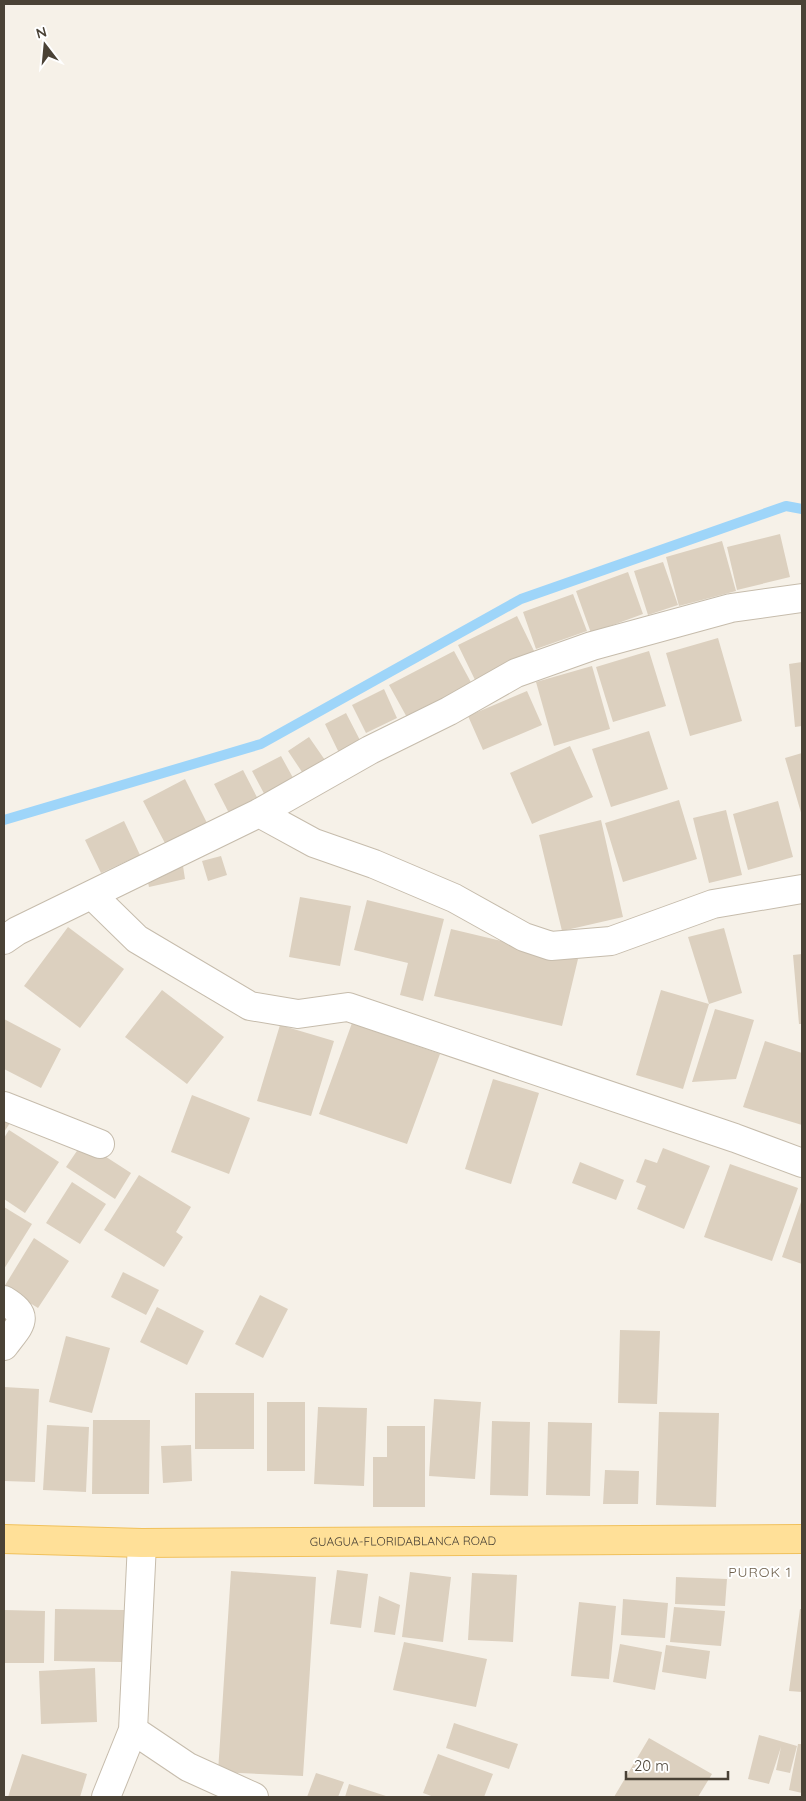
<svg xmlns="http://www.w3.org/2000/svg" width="806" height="1801" viewBox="0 0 806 1801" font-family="Quicksand,sans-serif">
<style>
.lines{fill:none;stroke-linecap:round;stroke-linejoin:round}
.stream{stroke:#9ed5f9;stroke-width:10}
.building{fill:#dcd0bf}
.street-casing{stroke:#c6bcac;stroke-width:30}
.primary-casing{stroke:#f1c15b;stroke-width:30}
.street{stroke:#fff;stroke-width:28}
.primary{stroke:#ffe098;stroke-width:28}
.labels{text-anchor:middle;stroke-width:4;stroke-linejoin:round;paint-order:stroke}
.street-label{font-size:12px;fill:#4a4236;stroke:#fff}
.neighbourhood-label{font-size:14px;letter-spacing:1px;fill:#6e604c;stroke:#fff}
</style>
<rect width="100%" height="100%" fill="#f6f1e8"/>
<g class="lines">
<!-- stream -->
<path class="stream" d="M 4,820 L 261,744 L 521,599 L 786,506 L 802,509"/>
</g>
<!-- building -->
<path class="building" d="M 780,534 L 790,577 L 737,590 L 727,547 Z
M 722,541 L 736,591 L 679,606 L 666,557 Z
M 663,562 L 678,605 L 648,615 L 634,571 Z
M 628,572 L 643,614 L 591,633 L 576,591 Z
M 573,594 L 587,631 L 536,649 L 523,612 Z
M 517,616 L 536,655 L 477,684 L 458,645 Z
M 718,638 L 742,721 L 690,736 L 666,653 Z
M 454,651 L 473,686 L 409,721 L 389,685 Z
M 649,651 L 666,706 L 613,722 L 596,667 Z
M 802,662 L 802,726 L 795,727 L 789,664 Z
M 592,666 L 610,729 L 554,746 L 536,682 Z
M 384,689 L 397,718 L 366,733 L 352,705 Z
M 527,691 L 542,725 L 483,750 L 468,716 Z
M 346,713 L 363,746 L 341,757 L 325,724 Z
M 649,731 L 668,789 L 611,807 L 592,749 Z
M 309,737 L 327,763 L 306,778 L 288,751 Z
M 570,746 L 593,797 L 532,824 L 510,773 Z
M 802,753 L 802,816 L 785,758 Z
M 281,756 L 297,785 L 268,801 L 252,771 Z
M 243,770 L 261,805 L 232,819 L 214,784 Z
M 185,779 L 208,825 L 167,847 L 143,801 Z
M 679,800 L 697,859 L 623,882 L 605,823 Z
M 778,801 L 793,857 L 748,870 L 733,814 Z
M 726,810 L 742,875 L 709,883 L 693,818 Z
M 601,820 L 623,917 L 562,931 L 539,835 Z
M 124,821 L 140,855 L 101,873 L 85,840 Z
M 221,856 L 227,875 L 208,881 L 202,861 Z
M 183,866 L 185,879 L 149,887 L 146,874 Z
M 300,897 L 351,906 L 340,966 L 289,957 Z
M 367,900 L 444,919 L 423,1001 L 400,995 L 408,963 L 354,950 Z
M 68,927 L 124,969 L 80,1028 L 24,986 Z
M 724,928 L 742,993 L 709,1004 L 688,937 Z
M 451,929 L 578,959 L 562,1026 L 434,996 Z
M 802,954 L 802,1024 L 799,1024 L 793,955 Z
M 162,990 L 224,1037 L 187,1084 L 125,1037 Z
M 661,990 L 709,1004 L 683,1089 L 636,1075 Z
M 715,1009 L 754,1020 L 736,1079 L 692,1082 Z
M 4,1019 L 61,1049 L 41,1088 L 4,1069 Z
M 352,1023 L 440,1054 L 407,1144 L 319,1114 Z
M 280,1025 L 334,1041 L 311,1116 L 257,1101 Z
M 765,1041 L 802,1053 L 802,1125 L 743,1107 Z
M 493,1079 L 539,1093 L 511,1184 L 465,1169 Z
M 192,1095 L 250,1118 L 229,1174 L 171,1152 Z
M 4,1119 L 10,1123 L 4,1132 Z
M 9,1130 L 59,1162 L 25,1213 L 4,1199 L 4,1138 Z
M 83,1142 L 131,1173 L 115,1199 L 66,1167 Z
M 663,1148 L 710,1166 L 684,1229 L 637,1209 L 646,1186 L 636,1182 L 645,1159 L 657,1163 Z
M 580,1162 L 624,1180 L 616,1200 L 572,1183 Z
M 730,1164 L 798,1188 L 772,1261 L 704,1237 Z
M 139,1175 L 191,1207 L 176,1232 L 183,1237 L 164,1267 L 104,1230 Z
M 72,1182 L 106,1204 L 80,1244 L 46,1223 Z
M 802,1199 L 802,1264 L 782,1257 Z
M 4,1207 L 32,1224 L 4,1269 Z
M 34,1238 L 69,1261 L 38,1308 L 4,1287 Z
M 123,1272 L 159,1290 L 146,1315 L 111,1297 Z
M 260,1295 L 288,1309 L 263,1358 L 235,1344 Z
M 157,1307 L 204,1331 L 187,1365 L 140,1342 Z
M 620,1330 L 660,1331 L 657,1404 L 618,1403 Z
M 66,1336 L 110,1348 L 92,1413 L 49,1402 Z
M 4,1387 L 39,1389 L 35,1482 L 4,1481 Z
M 195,1393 L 254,1393 L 254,1449 L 195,1449 Z
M 434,1399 L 481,1402 L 475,1479 L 429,1476 Z
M 267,1402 L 305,1402 L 305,1471 L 267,1471 Z
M 318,1407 L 367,1408 L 364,1486 L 314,1484 Z
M 659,1412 L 719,1413 L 716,1507 L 656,1505 Z
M 93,1420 L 150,1420 L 149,1494 L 92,1494 Z
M 492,1421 L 530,1422 L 528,1496 L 490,1495 Z
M 548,1422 L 592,1423 L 590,1496 L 546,1495 Z
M 47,1425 L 89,1427 L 86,1492 L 43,1490 Z
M 387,1426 L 425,1426 L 425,1507 L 373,1507 L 373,1457 L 387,1457 Z
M 191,1445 L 192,1481 L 163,1483 L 161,1446 Z
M 605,1470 L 639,1471 L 638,1504 L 603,1504 Z
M 337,1570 L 368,1574 L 361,1628 L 330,1624 Z
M 231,1571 L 316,1577 L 303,1776 L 218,1772 Z
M 410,1572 L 451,1577 L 443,1642 L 402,1637 Z
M 472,1573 L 517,1575 L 513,1642 L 468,1640 Z
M 676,1577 L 727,1579 L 725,1606 L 675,1604 Z
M 379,1596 L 400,1605 L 395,1635 L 374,1632 Z
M 623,1599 L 668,1603 L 665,1638 L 621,1635 Z
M 579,1602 L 616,1606 L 609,1679 L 571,1676 Z
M 674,1607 L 725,1611 L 721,1646 L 670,1642 Z
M 55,1609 L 124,1610 L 122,1662 L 54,1661 Z
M 800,1609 L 802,1609 L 802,1692 L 789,1691 Z
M 4,1610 L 45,1611 L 44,1663 L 4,1663 Z
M 404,1642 L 487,1659 L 476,1707 L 393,1690 Z
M 620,1644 L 662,1652 L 655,1690 L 613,1682 Z
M 666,1645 L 710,1651 L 706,1679 L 662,1672 Z
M 95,1668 L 97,1722 L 41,1724 L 39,1671 Z
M 454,1723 L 518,1744 L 509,1769 L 446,1748 Z
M 759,1735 L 797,1746 L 790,1773 L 776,1770 L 781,1747 L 769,1784 L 748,1779 Z
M 649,1738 L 712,1774 L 698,1797 L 614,1797 Z
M 798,1744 L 802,1744 L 802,1793 L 789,1790 Z
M 22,1754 L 87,1774 L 80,1797 L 8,1797 Z
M 438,1754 L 493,1774 L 484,1797 L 434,1797 L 423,1793 Z
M 316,1773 L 344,1782 L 338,1797 L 307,1797 Z
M 349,1784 L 389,1797 L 345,1797 Z"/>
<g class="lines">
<defs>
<path id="street" d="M 259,813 L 314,843 L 374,864 L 454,898 L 524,937 L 551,946 L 611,941 L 713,904 L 802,889
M 92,895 L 137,939 L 250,1006 L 298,1014 L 348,1007 L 735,1138 L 802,1163
M 4,940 L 17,931 L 259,813 L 370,750 L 449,711 L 516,673 L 592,646 L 731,608 L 802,598
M 4,1106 L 100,1144
M 4,1300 C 32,1317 20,1324 4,1346
M 133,1730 L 188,1767 L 254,1797
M 106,1797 L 133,1730 L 142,1543"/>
<g id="primary">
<path id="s1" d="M 4,1539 L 142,1543 L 802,1539"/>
</g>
</defs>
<!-- street casing -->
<use href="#street" class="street-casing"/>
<!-- primary casing -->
<use href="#primary" class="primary-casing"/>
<!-- street -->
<use href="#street" class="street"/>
<!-- primary -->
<use href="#primary" class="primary"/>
</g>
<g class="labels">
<!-- street labels -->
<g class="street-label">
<text dy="4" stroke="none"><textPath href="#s1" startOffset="399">GUAGUA-FLORIDABLANCA ROAD</textPath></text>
</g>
<!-- neighbourhood labels -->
<g class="neighbourhood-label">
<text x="760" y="1577">PUROK 1</text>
</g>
</g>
<!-- border -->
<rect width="806" height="1801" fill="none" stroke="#4a4236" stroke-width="10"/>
<!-- north arrow -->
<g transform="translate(45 45) rotate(344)" stroke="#ffffff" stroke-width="4" paint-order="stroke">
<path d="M0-4L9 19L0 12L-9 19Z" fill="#4a4236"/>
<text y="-8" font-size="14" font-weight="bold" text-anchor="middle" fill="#4a4236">N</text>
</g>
<!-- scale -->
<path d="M626 1771v8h102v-8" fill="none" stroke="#4a4236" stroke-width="2.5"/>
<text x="634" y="1771" font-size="15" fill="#4a4236" stroke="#ffffff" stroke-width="4" paint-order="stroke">20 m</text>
</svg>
